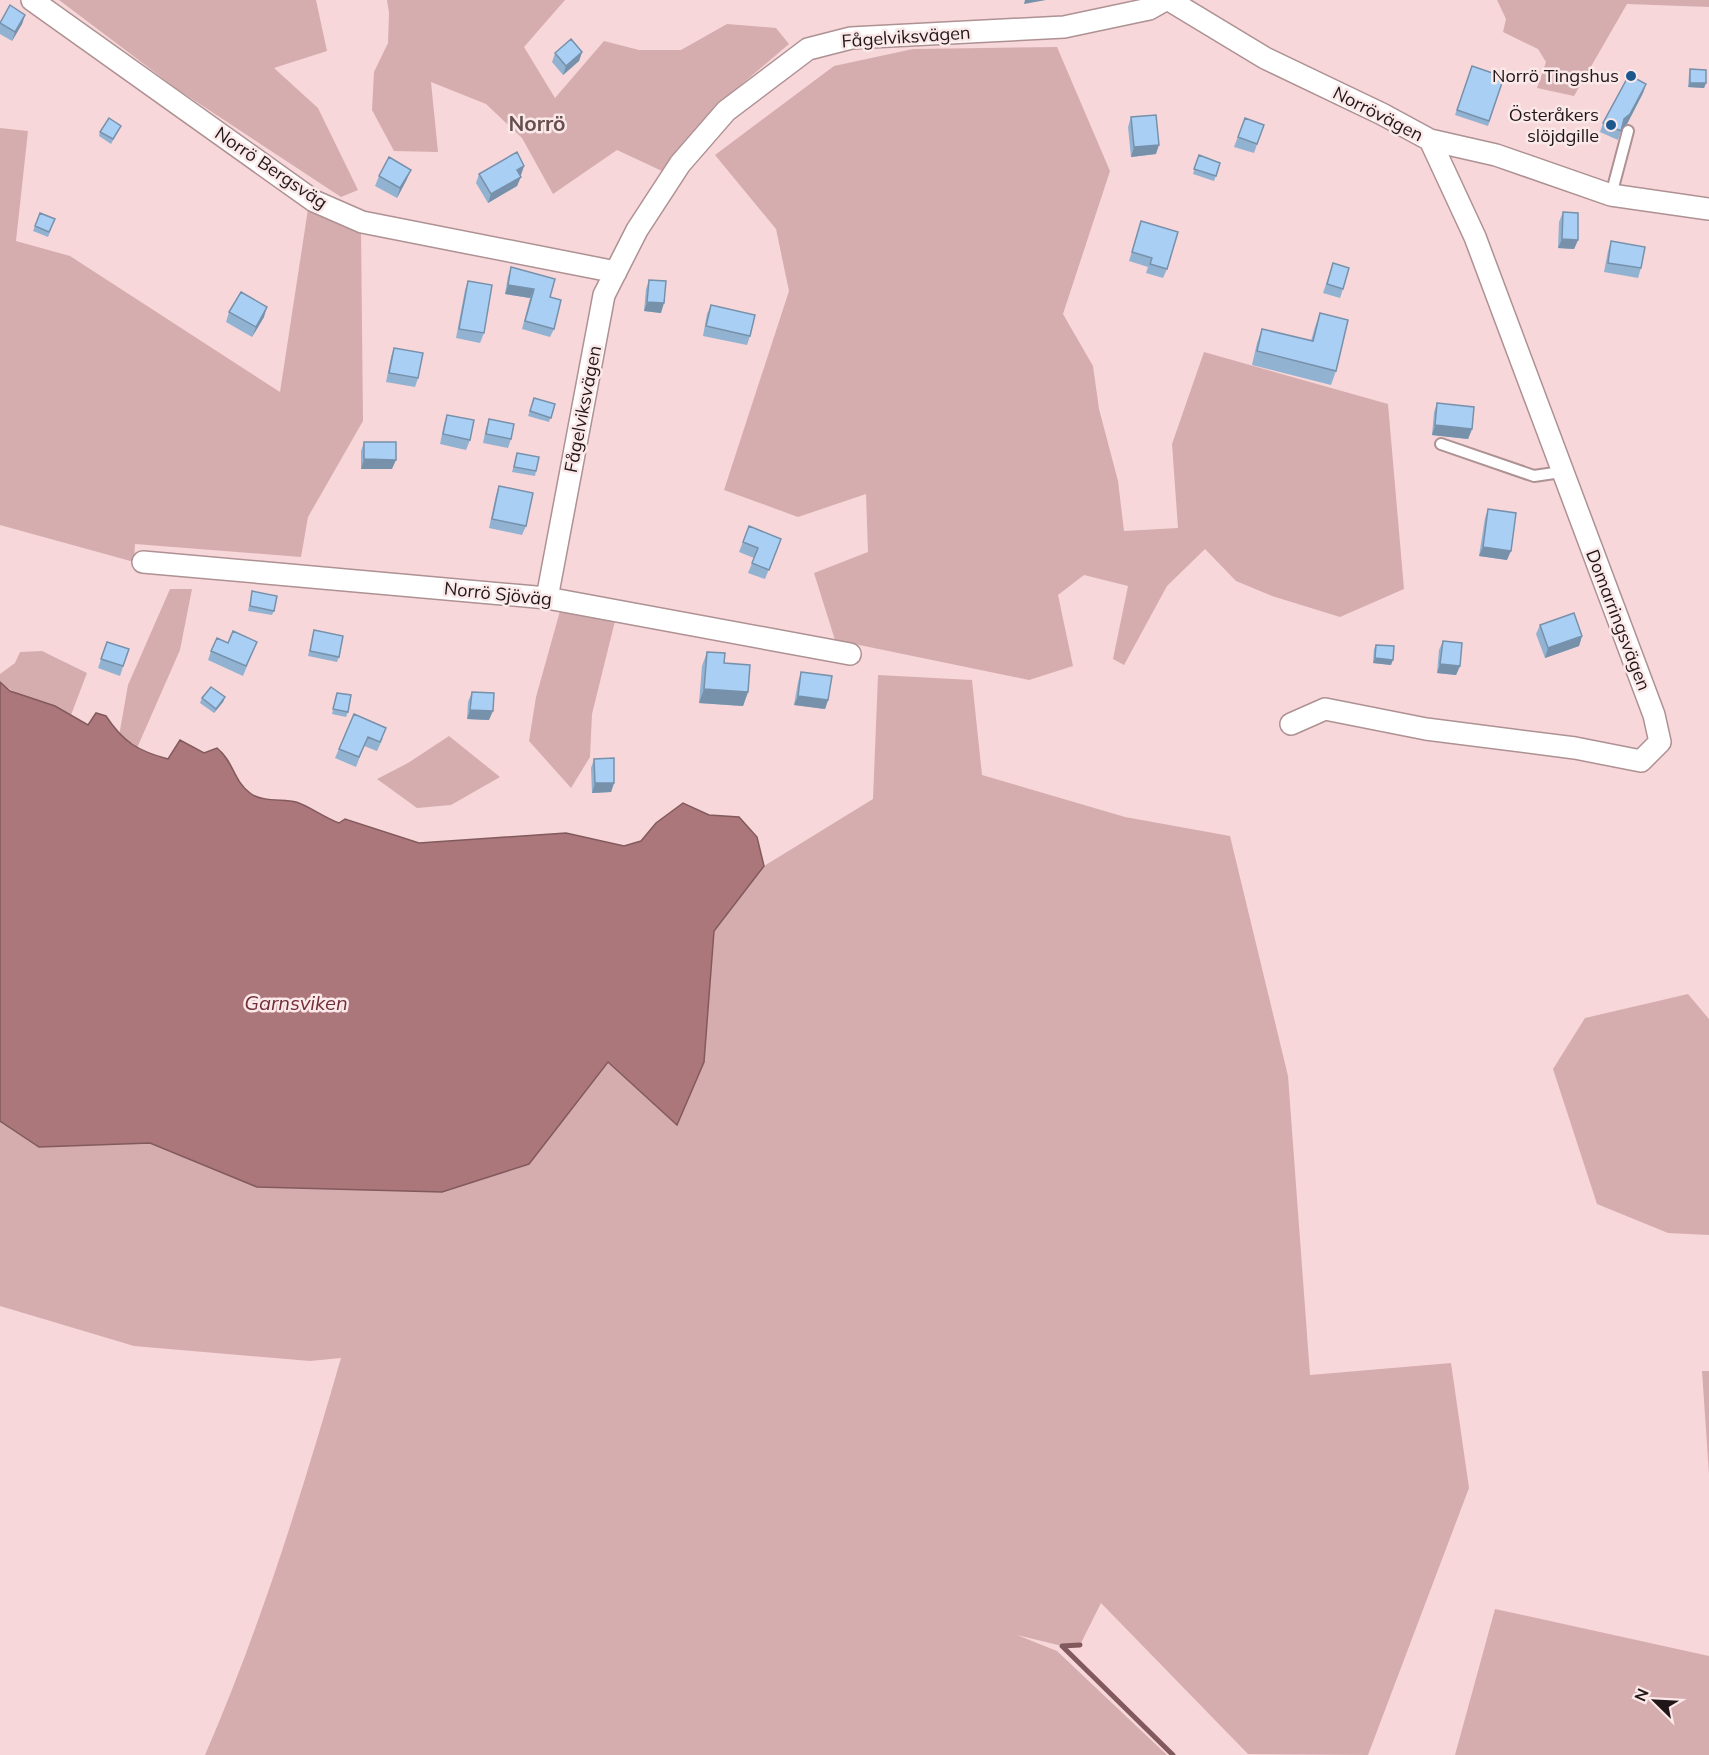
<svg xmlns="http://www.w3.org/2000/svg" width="1709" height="1755" viewBox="0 0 1709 1755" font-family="Mulish,sans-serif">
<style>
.green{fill:#d6adaf}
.water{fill:#ab777b;stroke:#825a5d;stroke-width:1.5}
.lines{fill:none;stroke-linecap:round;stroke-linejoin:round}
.stream{stroke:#825a5d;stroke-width:5}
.service-casing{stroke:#ae9193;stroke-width:14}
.minor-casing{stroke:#ae9193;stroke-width:24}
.service{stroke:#fff;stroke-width:10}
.minor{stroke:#fff;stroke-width:21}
.wall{fill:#92b2d2}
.shaded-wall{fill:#7791ab}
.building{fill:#aacff4;stroke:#7791ab;stroke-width:1.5}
.poi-dot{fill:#1c588e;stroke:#fbe8e9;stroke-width:2}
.labels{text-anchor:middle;stroke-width:5;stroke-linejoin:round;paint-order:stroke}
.street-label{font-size:18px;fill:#211617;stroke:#fbe8e9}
.poi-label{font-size:18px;fill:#211617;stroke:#fbe8e9;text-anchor:end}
.water-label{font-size:20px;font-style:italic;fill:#722e37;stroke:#fbe8e9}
.quarter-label{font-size:21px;font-weight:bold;fill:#684e4f;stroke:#fbe8e9}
</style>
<rect width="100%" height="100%" fill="#f7d7d9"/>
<!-- green -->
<path class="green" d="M 59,0 L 316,0 L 327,51 L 274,68 L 318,108 L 358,190 L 341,197 L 177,89 Z
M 387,0 L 565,0 L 524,47 L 555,98 L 604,41 L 639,50 L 681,50 L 727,24 L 776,28 L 789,44 L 721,102 L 662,171 L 617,150 L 553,194 L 522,138 L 486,104 L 431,82 L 438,152 L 394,151 L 372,110 L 374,72 L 388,43 L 389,13 Z
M 1497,0 L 1709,0 L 1709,7 L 1627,4 L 1574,96 L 1537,88 L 1546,62 L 1538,49 L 1503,32 L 1506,19 Z
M 1057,47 L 1110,171 L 1063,314 L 1093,366 L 1099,409 L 1118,481 L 1124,531 L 1178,528 L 1172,444 L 1204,352 L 1388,404 L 1404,589 L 1340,617 L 1272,596 L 1236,581 L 1205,549 L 1167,586 L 1124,665 L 1113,659 L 1128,586 L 1084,575 L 1058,595 L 1073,666 L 1029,680 L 835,640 L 814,573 L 868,552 L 866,494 L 798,517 L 724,490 L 789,291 L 776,229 L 715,155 L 834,66 L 913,49 Z
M 0,128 L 28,131 L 16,241 L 70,256 L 280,392 L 308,209 L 361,230 L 363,421 L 308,517 L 301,557 L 135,544 L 134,562 L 0,525 Z
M 170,589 L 192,589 L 180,650 L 137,748 L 119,736 L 128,685 Z
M 560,611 L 615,621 L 592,714 L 590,757 L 571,788 L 529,741 L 536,697 Z
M 42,651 L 87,673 L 71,715 C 48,702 19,699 0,682 L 0,674 L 15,663 L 20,652 Z
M 878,675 L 972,680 L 982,775 L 1125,817 L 1230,836 L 1288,1076 L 1310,1375 L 1451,1363 L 1469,1488 L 1368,1755 L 1248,1754 L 1101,1603 L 1080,1645 L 1062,1646 L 1017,1635 L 1057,1651 L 1167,1755 L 205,1755 C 261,1626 302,1493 341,1358 L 310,1361 L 134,1346 L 0,1306 L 0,1121 L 40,1147 L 150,1143 L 257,1187 L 529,1164 L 608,1062 L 704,1062 L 714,931 L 764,866 L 873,799 Z
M 449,736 L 500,777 L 451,805 L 417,808 L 377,779 L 408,763 Z
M 1688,994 L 1709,1019 L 1709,1235 L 1668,1233 L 1597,1204 L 1553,1069 L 1585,1018 Z
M 1702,1371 L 1709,1371 L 1709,1474 Z
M 1495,1609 L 1709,1656 L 1709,1755 L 1455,1755 Z"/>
<!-- water -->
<path class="water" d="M 0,682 L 10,691 L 55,706 L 88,725 L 96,713 L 106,716 C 123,742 138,751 168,759 L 180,740 L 204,753 L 217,748 C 234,762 233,780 250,793 C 261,802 283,799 296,802 C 307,805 325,818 339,823 L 345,819 L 419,843 L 566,833 L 624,846 L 641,841 L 656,823 L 683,803 L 709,815 L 739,817 L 757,837 L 764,866 L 714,931 L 704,1062 L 677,1125 L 608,1062 L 529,1164 L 442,1192 L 257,1187 L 150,1143 L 39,1147 L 0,1121 Z"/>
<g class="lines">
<!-- stream -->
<path class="stream" d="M 1080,1645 L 1062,1646 L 1173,1755"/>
<defs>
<path id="service" d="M 1611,195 L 1628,131
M 1441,444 L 1534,476 L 1561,472"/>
<path id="minor" d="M 32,0 L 314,201 L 362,222 L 616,272
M 1169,0 L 1265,58 L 1382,114 L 1430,140 L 1496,155 L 1611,195 L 1709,209
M 143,562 L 547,598 L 850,654
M 547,598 L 604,295 L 637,230 L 680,164 L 726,111 L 808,49 L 851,38 L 1064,27 L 1149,9 L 1165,0
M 1291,724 L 1325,709 L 1426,729 L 1575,748 L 1641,761 L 1660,742 L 1654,715 L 1475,237 L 1430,140"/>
</defs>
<!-- service casing -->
<use href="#service" class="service-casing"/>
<!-- minor casing -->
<use href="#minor" class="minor-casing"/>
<!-- service -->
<use href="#service" class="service"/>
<!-- minor -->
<use href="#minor" class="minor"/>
</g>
<!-- wall -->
<path class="wall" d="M 25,15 L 22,24 L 12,41 L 0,34 L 0,21 Z
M 582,52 L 579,61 L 563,75 L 552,62 L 555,53 Z
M 1472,66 L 1504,77 L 1488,126 L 1455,115 Z
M 1690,69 L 1706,83 L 1704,88 L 1688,87 L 1689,74 Z
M 1646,84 L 1643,93 L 1627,124 L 1622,128 L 1618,140 L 1600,132 L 1603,123 Z
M 1131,117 L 1156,154 L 1131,157 L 1128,127 Z
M 1245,118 L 1264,125 L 1254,153 L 1234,147 Z
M 119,130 L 111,144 L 99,136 L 100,132 Z
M 1199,155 L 1220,163 L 1214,181 L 1193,174 Z
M 524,166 L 520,176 L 517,186 L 488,203 L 476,183 L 479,174 Z
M 379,176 L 407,179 L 397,198 L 375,186 Z
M 1563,212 L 1578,240 L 1574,249 L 1558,248 L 1559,222 Z
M 40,213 L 55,219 L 48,237 L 33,231 Z
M 1141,221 L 1167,269 L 1163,278 L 1146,273 L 1148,267 L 1129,261 Z
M 1611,241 L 1641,268 L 1638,278 L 1604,272 L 1608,251 Z
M 1333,263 L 1343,289 L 1340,298 L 1323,293 Z
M 511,267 L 550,297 L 554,329 L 550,337 L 522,329 L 530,298 L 505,294 L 508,276 Z
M 649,280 L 661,313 L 644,311 L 646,289 Z
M 468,281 L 484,333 L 480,343 L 456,338 L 465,290 Z
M 711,305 L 750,336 L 747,345 L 703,336 L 707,314 Z
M 229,312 L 264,317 L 252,337 L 226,322 Z
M 1320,313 L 1336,371 L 1331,385 L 1252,365 L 1257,343 L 1262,329 L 1311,341 L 1315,327 Z
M 394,348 L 418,378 L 415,387 L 386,382 L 391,357 Z
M 534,398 L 555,404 L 549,422 L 528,416 Z
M 1437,403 L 1472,429 L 1468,439 L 1432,435 L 1434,412 Z
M 447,415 L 470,440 L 466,450 L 440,444 L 444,424 Z
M 489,419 L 511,439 L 508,448 L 483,443 L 486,428 Z
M 364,442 L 392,469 L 361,469 L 361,451 Z
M 517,453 L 536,471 L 535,476 L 512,472 Z
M 499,486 L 526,526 L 522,535 L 489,528 L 496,495 Z
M 1488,509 L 1507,560 L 1479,556 L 1485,518 Z
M 749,526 L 781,539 L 765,579 L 748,573 L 754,558 L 739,552 Z
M 252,591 L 274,611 L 272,615 L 248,611 Z
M 1540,625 L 1582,636 L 1579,646 L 1545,658 L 1536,634 Z
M 314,630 L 339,657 L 337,662 L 308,656 Z
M 1443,641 L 1460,666 L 1456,675 L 1437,673 L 1439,650 Z
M 107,642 L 129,649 L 120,676 L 98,668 Z
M 257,642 L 243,676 L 208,660 L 211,651 L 228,643 Z
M 1376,645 L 1391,665 L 1373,663 L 1374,649 Z
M 707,652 L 724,663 L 748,692 L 743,706 L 699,703 L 702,666 Z
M 801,672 L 828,700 L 825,709 L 794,705 L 798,682 Z
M 472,692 L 489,720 L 467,719 L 468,702 Z
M 337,693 L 348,712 L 346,717 L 332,714 Z
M 225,697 L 223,702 L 214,713 L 200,703 L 202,698 Z
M 354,714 L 383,738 L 377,751 L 364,746 L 356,767 L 335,758 Z
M 594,759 L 614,783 L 611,792 L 592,793 L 591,768 Z"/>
<!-- shaded-wall -->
<path class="shaded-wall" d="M 1025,0 L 1046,0 L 1024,4 Z
M 25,15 L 22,24 L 12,41 L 15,32 Z
M 582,52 L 579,61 L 563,75 L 566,66 Z
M 1690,83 L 1706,83 L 1704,88 L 1688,87 Z
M 1646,84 L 1643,93 L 1627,124 L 1621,129 L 1624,119 Z
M 1159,145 L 1156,154 L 1131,157 L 1134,147 Z
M 524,166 L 521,175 L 513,180 L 517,170 Z
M 411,170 L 407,179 L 397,198 L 400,188 Z
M 521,177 L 517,186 L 488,203 L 491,194 Z
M 1562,239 L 1578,240 L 1574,249 L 1558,248 Z
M 508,285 L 534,289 L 530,298 L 505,294 Z
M 647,302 L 664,303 L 661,313 L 644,311 Z
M 267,307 L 264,317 L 252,337 L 256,327 Z
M 1435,425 L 1472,429 L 1468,439 L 1432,435 Z
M 364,459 L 396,460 L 392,469 L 361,469 Z
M 1483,547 L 1511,551 L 1507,560 L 1479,556 Z
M 1582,636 L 1579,646 L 1545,658 L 1548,648 Z
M 1375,658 L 1393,660 L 1391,665 L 1373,663 Z
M 1440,664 L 1460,666 L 1456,675 L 1437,673 Z
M 704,689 L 748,692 L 743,706 L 699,703 Z
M 798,696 L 828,700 L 825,709 L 794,705 Z
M 225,697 L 223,702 L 214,713 L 216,709 Z
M 470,710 L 493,711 L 489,720 L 467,719 Z
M 595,783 L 614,783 L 611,792 L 592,793 Z"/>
<!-- building -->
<path class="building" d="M 10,5 L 25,15 L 15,32 L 0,23 Z
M 571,39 L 582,52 L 566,66 L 555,53 Z
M 1472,66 L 1504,77 L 1489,121 L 1457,110 Z
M 1690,69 L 1706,70 L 1706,83 L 1690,83 Z
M 1629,75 L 1646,84 L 1630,114 L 1624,119 L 1621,131 L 1603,123 Z
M 1156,115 L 1159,145 L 1134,147 L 1131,117 Z
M 109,118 L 121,126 L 113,139 L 100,132 Z
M 1245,118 L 1264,125 L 1257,144 L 1238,137 Z
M 517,152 L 524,166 L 517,170 L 521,177 L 491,194 L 479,174 Z
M 1199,155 L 1220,163 L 1216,176 L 1194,169 Z
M 389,157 L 411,170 L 400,188 L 379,176 Z
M 1563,212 L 1578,213 L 1578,240 L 1562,239 Z
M 40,213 L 55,219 L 49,232 L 35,226 Z
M 1141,221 L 1178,232 L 1167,269 L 1150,264 L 1152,258 L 1132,252 Z
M 1611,241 L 1645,247 L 1641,268 L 1608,263 Z
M 1333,263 L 1349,268 L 1343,289 L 1327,284 Z
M 511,267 L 555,279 L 550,297 L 561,300 L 554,329 L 525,321 L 534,289 L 508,285 Z
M 649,280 L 666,281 L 664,303 L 647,302 Z
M 468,281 L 492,285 L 484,333 L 459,329 Z
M 241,292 L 267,307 L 256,327 L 229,312 Z
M 711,305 L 755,315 L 750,336 L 706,326 Z
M 1320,313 L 1348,320 L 1336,371 L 1257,351 L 1262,329 L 1313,341 Z
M 394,348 L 423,353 L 418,378 L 389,373 Z
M 534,398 L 555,404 L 551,418 L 530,411 Z
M 1437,403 L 1474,407 L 1472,429 L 1435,425 Z
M 447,415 L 474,420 L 470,440 L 443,434 Z
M 489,419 L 514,424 L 511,439 L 486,434 Z
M 364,442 L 396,442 L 396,460 L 364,459 Z
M 517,453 L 539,457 L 536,471 L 514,467 Z
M 499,486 L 533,493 L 526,526 L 492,519 Z
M 1488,509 L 1516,513 L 1511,551 L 1483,547 Z
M 749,526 L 781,539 L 769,570 L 752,563 L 758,548 L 743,542 Z
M 252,591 L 277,596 L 274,611 L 250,606 Z
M 1574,613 L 1582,636 L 1548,648 L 1540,625 Z
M 314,630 L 343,636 L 339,657 L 310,651 Z
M 233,631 L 257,642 L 246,666 L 211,651 L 217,638 L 228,643 Z
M 1443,641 L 1462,643 L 1460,666 L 1440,664 Z
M 107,642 L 129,649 L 123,666 L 101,659 Z
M 1376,645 L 1394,646 L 1393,660 L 1375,658 Z
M 707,652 L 725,653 L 724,663 L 750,665 L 748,692 L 704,689 Z
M 801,672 L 832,676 L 828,700 L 798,696 Z
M 211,687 L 225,697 L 216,709 L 202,698 Z
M 472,692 L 494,693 L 493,711 L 470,710 Z
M 337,693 L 351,695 L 348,712 L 333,709 Z
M 354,714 L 386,728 L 380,742 L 368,737 L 359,757 L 339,749 Z
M 614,758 L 614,783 L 595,783 L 594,759 Z"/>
<!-- markers -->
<g class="poi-dot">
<circle cx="1631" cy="76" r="6"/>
<circle cx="1611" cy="125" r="6"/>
</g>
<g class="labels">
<!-- street labels -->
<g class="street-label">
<text transform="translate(906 37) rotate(-4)" y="6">Fågelviksvägen</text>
<text transform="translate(1378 114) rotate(27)" y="6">Norrövägen</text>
<text transform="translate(271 168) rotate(34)" y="6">Norrö Bergsväg</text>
<text transform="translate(583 409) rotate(-79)" y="6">Fågelviksvägen</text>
<text transform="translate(498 594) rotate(6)" y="6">Norrö Sjöväg</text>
<text transform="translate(1618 620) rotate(69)" y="6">Domarringsvägen</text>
</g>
<!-- poi labels -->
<g class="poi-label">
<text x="1619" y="82">Norrö Tingshus</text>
<text x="1599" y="121">Österåkers<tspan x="1599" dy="21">slöjdgille</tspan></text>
</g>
<!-- water labels -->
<g class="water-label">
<text x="296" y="1010">Garnsviken</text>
</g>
<!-- quarter labels -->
<g class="quarter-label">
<text x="537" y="131">Norrö</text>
</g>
</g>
<!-- north arrow -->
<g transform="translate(1655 1701) rotate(294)" stroke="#fbe8e9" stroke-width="4.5" paint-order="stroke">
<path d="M0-4.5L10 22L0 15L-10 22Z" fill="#211617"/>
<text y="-9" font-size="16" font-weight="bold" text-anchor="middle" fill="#211617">N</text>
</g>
</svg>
